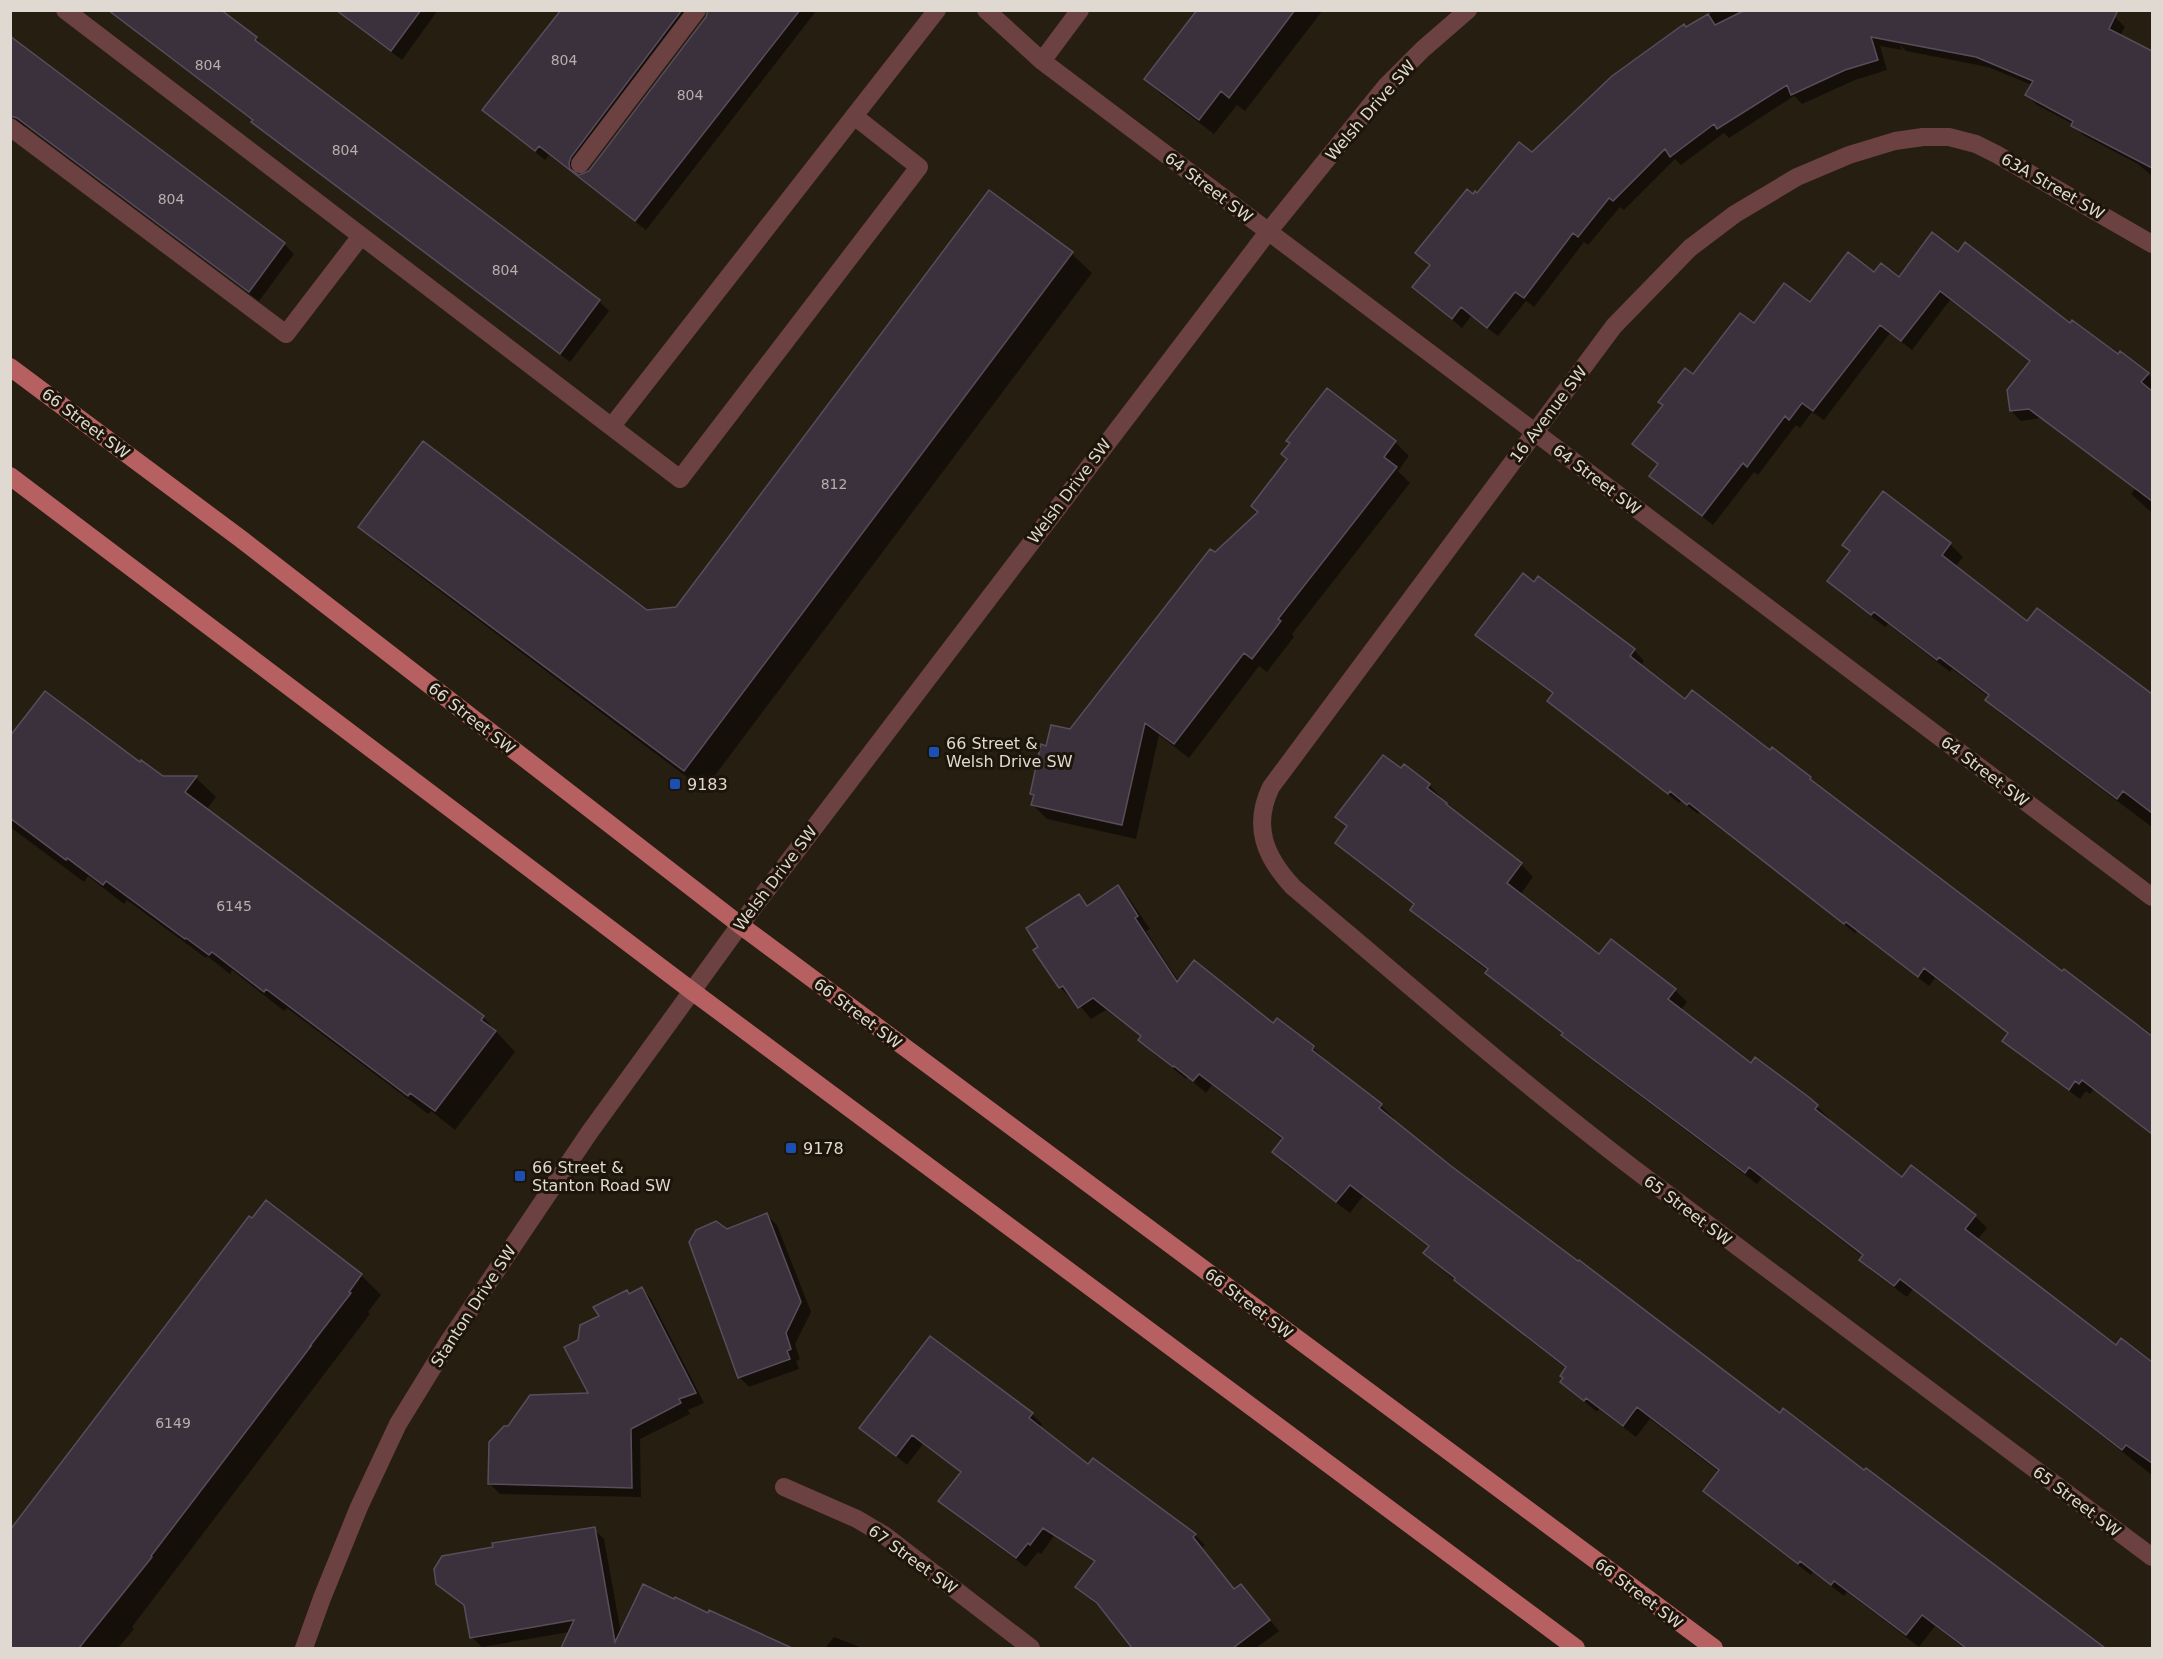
<svg xmlns="http://www.w3.org/2000/svg" width="2163" height="1659" viewBox="0 0 2163 1659" font-family="'DejaVu Sans',sans-serif">
<style>
.shadow{fill:#0007}
.building{fill:#3b313d;stroke:#584d5b;stroke-width:1.5}
.lines{fill:none;stroke-linecap:round;stroke-linejoin:round}
.minor{stroke:#6c4142;stroke-width:18}
.major{stroke:#b76062;stroke-width:18}
.transit-dot{fill:#1a4fb4;stroke:#1d1509;stroke-width:2}
.labels{text-anchor:middle;stroke-width:6;stroke-linejoin:round;paint-order:stroke}
.number-label{font-size:14px;fill:#b6afac}
.street-label{font-size:16px;fill:#dfd9d1;stroke:#1d1509}
.poi-label{font-size:16px;fill:#dfd9d1;stroke:#1d1509;text-anchor:start}
</style>
<rect width="100%" height="100%" fill="#271e12"/>
<!-- shadow -->
<path class="shadow" d="M 109,10 L 256,38 L 266,48 L 599,301 L 609,311 L 570,362 L 263,132 L 254,121 Z
M 438,10 L 402,60 L 349,21 L 339,11 Z
M 563,10 L 701,10 L 580,167 L 579,175 L 590,172 L 707,17 L 708,10 L 817,10 L 646,230 L 549,155 L 545,160 L 484,110 Z
M 1199,10 L 1323,10 L 1245,111 L 1237,105 L 1214,134 L 1161,94 L 1146,79 Z
M 1716,10 L 1890,10 L 2115,17 L 2125,27 L 2120,36 L 2152,53 L 2152,176 L 2138,164 L 2083,135 L 2073,124 L 2037,105 L 2027,95 L 2032,85 L 1988,67 L 1906,51 L 1900,45 L 1902,50 L 1880,46 L 1887,70 L 1855,80 L 1802,104 L 1794,96 L 1729,138 L 1724,133 L 1681,165 L 1675,159 L 1624,210 L 1620,207 L 1588,245 L 1584,242 L 1534,307 L 1526,301 L 1498,336 L 1471,316 L 1462,328 L 1414,287 L 1431,266 L 1417,253 L 1473,196 L 1477,195 L 1532,154 L 1686,29 Z
M 10,38 L 284,244 L 294,254 L 259,301 L 28,128 L 10,122 Z
M 989,192 L 1072,254 L 1092,273 L 704,790 L 380,546 L 360,526 L 647,611 L 677,608 Z
M 1958,254 L 2118,356 L 2121,353 L 2152,378 L 2152,513 L 2131,494 L 2135,489 L 2040,418 L 2021,421 L 2011,411 L 2031,362 L 1950,300 L 1912,350 L 1890,333 L 1824,420 L 1812,412 L 1800,428 L 1796,425 L 1758,475 L 1754,472 L 1713,525 L 1661,485 L 1651,475 L 1659,466 L 1634,444 L 1693,376 L 1754,326 L 1810,304 L 1874,274 L 1899,279 Z
M 1395,442 L 1409,456 L 1398,471 L 1410,483 L 1292,634 L 1294,637 L 1267,672 L 1259,666 L 1189,758 L 1159,735 L 1136,839 L 1047,819 L 1033,805 L 1035,797 L 1031,793 L 1047,747 L 1071,731 L 1215,554 Z
M 1883,493 L 1950,544 L 1963,557 L 1955,567 L 2028,623 L 2121,673 L 2122,671 L 2152,696 L 2152,827 L 2000,713 L 1987,700 L 1989,697 L 1952,669 L 1950,672 L 1888,624 L 1885,627 L 1842,594 L 1829,581 L 1851,552 Z
M 1477,635 L 1634,650 L 1644,661 L 1640,666 L 1685,702 L 1770,752 L 1810,778 L 1819,787 L 2063,973 L 2138,1027 L 2140,1025 L 2152,1035 L 2152,1135 L 2094,1089 L 2090,1094 L 2086,1091 L 2080,1099 L 2015,1051 L 2004,1040 L 2009,1034 L 1935,978 L 1929,986 L 1857,931 L 1855,933 L 1700,812 L 1698,814 L 1681,801 L 1679,803 L 1559,711 L 1549,701 L 1554,695 L 1487,645 Z
M 10,739 L 140,764 L 162,778 L 196,778 L 216,797 L 206,810 L 483,1017 L 515,1052 L 455,1130 L 431,1111 L 428,1114 L 287,1008 L 284,1011 L 232,970 L 230,974 L 207,956 L 206,958 L 127,900 L 124,904 L 88,876 L 84,882 L 10,827 Z
M 1405,766 L 1429,785 L 1441,797 L 1440,799 L 1456,814 L 1521,864 L 1533,877 L 1520,895 L 1599,956 L 1675,990 L 1687,1002 L 1680,1011 L 1751,1065 L 1809,1099 L 1829,1118 L 1827,1121 L 1903,1179 L 1975,1216 L 1987,1228 L 1977,1240 L 2117,1347 L 2149,1362 L 2152,1358 L 2152,1475 L 1913,1289 L 1907,1297 L 1873,1272 L 1861,1260 L 1863,1257 L 1762,1178 L 1757,1184 L 1575,1047 L 1564,1034 L 1499,985 L 1487,973 L 1488,971 L 1424,922 L 1412,910 L 1415,906 L 1349,855 L 1337,843 L 1348,828 L 1337,817 L 1401,770 Z
M 1118,887 L 1130,900 L 1150,929 L 1146,931 L 1179,982 L 1274,1025 L 1277,1020 L 1313,1048 L 1326,1060 L 1325,1062 L 1381,1106 L 1394,1118 L 1392,1120 L 1450,1167 L 1780,1415 L 2090,1638 L 2100,1648 L 1964,1648 L 1935,1626 L 1919,1647 L 1847,1592 L 1844,1596 L 1813,1572 L 1811,1575 L 1717,1503 L 1705,1491 L 1719,1472 L 1650,1419 L 1636,1437 L 1599,1409 L 1597,1412 L 1575,1394 L 1562,1382 L 1567,1369 L 1468,1292 L 1437,1265 L 1425,1253 L 1429,1247 L 1363,1196 L 1350,1213 L 1286,1165 L 1274,1152 L 1283,1140 L 1212,1085 L 1206,1093 L 1187,1077 L 1186,1079 L 1152,1052 L 1140,1040 L 1142,1037 L 1106,1010 L 1091,1019 L 1074,999 L 1072,1000 L 1060,987 L 1079,896 L 1089,906 Z
M 266,1202 L 361,1275 L 381,1295 L 368,1312 L 370,1314 L 132,1627 L 134,1629 L 118,1648 L 10,1648 L 10,1531 Z
M 767,1215 L 777,1225 L 811,1312 L 795,1344 L 800,1359 L 796,1361 L 799,1369 L 749,1387 L 739,1377 L 727,1230 Z
M 642,1289 L 651,1299 L 704,1403 L 688,1410 L 690,1414 L 640,1439 L 641,1497 L 500,1494 L 490,1484 L 591,1395 L 579,1341 L 601,1317 L 630,1295 Z
M 930,1338 L 1032,1414 L 1042,1424 L 1039,1428 L 1089,1466 L 1093,1460 L 1195,1535 L 1205,1545 L 1202,1548 L 1235,1590 L 1241,1586 L 1279,1631 L 1256,1648 L 1134,1648 L 1102,1609 L 1077,1587 L 1096,1563 L 1054,1536 L 1041,1554 L 1038,1552 L 1026,1567 L 950,1511 L 940,1501 L 962,1473 L 923,1444 L 907,1465 L 861,1428 Z
M 594,1529 L 604,1539 L 621,1633 L 758,1640 L 754,1648 L 562,1648 L 570,1632 L 482,1647 L 472,1637 L 466,1607 L 437,1583 Z
M 834,1637 L 860,1647 L 861,1648 L 825,1648 Z"/>
<!-- building -->
<path class="building" d="M 108,10 L 221,10 L 257,37 L 255,40 L 600,300 L 560,354 L 251,122 L 253,120 Z
M 336,10 L 421,10 L 391,51 Z
M 561,10 L 682,10 L 571,157 L 569,163 L 570,169 L 579,175 L 589,171 L 706,17 L 708,10 L 800,10 L 635,221 L 539,146 L 535,151 L 482,110 Z
M 1197,10 L 1295,10 L 1229,98 L 1221,91 L 1199,120 L 1144,79 Z
M 1745,10 L 2118,10 L 2109,29 L 2152,51 L 2152,168 L 2071,126 L 2073,121 L 2025,95 L 2033,81 L 1976,57 L 1871,37 L 1878,60 L 1845,70 L 1791,95 L 1787,85 L 1717,129 L 1714,124 L 1670,157 L 1665,149 L 1613,201 L 1609,198 L 1578,237 L 1573,233 L 1524,298 L 1515,292 L 1487,328 L 1461,307 L 1452,319 L 1412,287 L 1430,265 L 1415,253 L 1467,189 L 1473,194 L 1475,191 L 1477,193 L 1519,142 L 1532,152 L 1612,76 L 1684,24 L 1686,27 L 1708,14 L 1715,25 Z
M 10,36 L 285,243 L 249,292 L 17,118 L 10,116 Z
M 989,190 L 1073,252 L 684,771 L 358,527 L 423,441 L 647,610 L 676,607 Z
M 1932,232 L 1958,252 L 1965,242 L 2070,323 L 2072,320 L 2118,354 L 2120,351 L 2149,373 L 2141,382 L 2152,391 L 2152,501 L 2029,409 L 2010,411 L 2007,390 L 2030,361 L 1940,291 L 1901,341 L 1880,325 L 1813,411 L 1802,403 L 1789,420 L 1785,416 L 1747,467 L 1743,463 L 1702,516 L 1649,476 L 1658,464 L 1632,444 L 1663,405 L 1658,402 L 1685,368 L 1693,374 L 1740,313 L 1754,323 L 1784,283 L 1810,302 L 1848,252 L 1874,272 L 1881,263 L 1899,277 Z
M 1327,388 L 1396,441 L 1384,457 L 1397,467 L 1278,619 L 1281,621 L 1252,659 L 1244,653 L 1174,744 L 1145,723 L 1122,825 L 1031,805 L 1034,795 L 1030,794 L 1041,744 L 1046,746 L 1051,725 L 1070,729 L 1210,549 L 1215,552 L 1258,512 L 1251,506 L 1287,459 L 1281,454 L 1290,443 L 1286,441 Z
M 1883,491 L 1951,543 L 1942,555 L 2027,621 L 2037,608 L 2152,694 L 2152,813 L 2123,791 L 2117,799 L 1985,700 L 1989,695 L 1939,657 L 1937,660 L 1874,612 L 1871,615 L 1827,581 L 1850,551 L 1842,545 Z
M 1523,573 L 1534,582 L 1538,576 L 1635,649 L 1630,656 L 1685,699 L 1692,690 L 1770,750 L 1772,747 L 1811,777 L 1810,779 L 2062,971 L 2064,969 L 2152,1036 L 2152,1134 L 2082,1080 L 2079,1084 L 2075,1081 L 2069,1090 L 2002,1041 L 2008,1033 L 1924,968 L 1918,977 L 1846,922 L 1844,924 L 1689,803 L 1687,805 L 1670,791 L 1668,794 L 1547,701 L 1553,693 L 1475,635 Z
M 45,691 L 140,762 L 141,760 L 163,776 L 197,776 L 185,792 L 484,1016 L 481,1020 L 496,1031 L 435,1111 L 410,1093 L 408,1096 L 266,989 L 264,992 L 212,952 L 209,955 L 186,938 L 185,939 L 106,881 L 103,885 L 67,858 L 66,860 L 10,818 L 10,736 Z
M 1383,755 L 1401,768 L 1404,764 L 1430,784 L 1427,788 L 1447,803 L 1446,804 L 1522,863 L 1507,883 L 1599,954 L 1611,939 L 1676,989 L 1668,999 L 1751,1063 L 1755,1057 L 1810,1098 L 1818,1105 L 1815,1109 L 1902,1177 L 1911,1165 L 1976,1215 L 1965,1229 L 2116,1345 L 2121,1338 L 2152,1362 L 2152,1463 L 2126,1445 L 2122,1450 L 1900,1279 L 1894,1286 L 1859,1260 L 1863,1255 L 1749,1167 L 1745,1173 L 1594,1060 L 1561,1035 L 1563,1033 L 1485,973 L 1488,969 L 1410,910 L 1414,904 L 1335,843 L 1347,826 L 1335,817 Z
M 1118,885 L 1138,916 L 1135,918 L 1177,982 L 1194,960 L 1273,1023 L 1277,1018 L 1314,1046 L 1312,1050 L 1382,1104 L 1379,1108 L 1451,1166 L 1578,1261 L 1579,1260 L 1780,1413 L 1783,1408 L 1864,1470 L 1866,1468 L 2105,1648 L 1966,1648 L 1922,1615 L 1906,1635 L 1834,1581 L 1831,1585 L 1800,1561 L 1798,1564 L 1703,1491 L 1719,1470 L 1637,1407 L 1623,1426 L 1586,1398 L 1584,1401 L 1560,1382 L 1563,1378 L 1560,1376 L 1566,1367 L 1454,1280 L 1455,1278 L 1423,1253 L 1429,1246 L 1350,1185 L 1336,1202 L 1272,1152 L 1283,1138 L 1199,1074 L 1193,1081 L 1174,1066 L 1173,1067 L 1138,1040 L 1141,1036 L 1093,998 L 1078,1008 L 1063,986 L 1059,988 L 1033,950 L 1038,947 L 1026,928 L 1079,894 L 1087,906 Z
M 266,1200 L 362,1274 L 349,1292 L 351,1293 L 310,1346 L 311,1346 L 151,1556 L 152,1557 L 79,1648 L 10,1648 L 10,1530 L 249,1216 L 252,1218 Z
M 767,1213 L 801,1302 L 786,1333 L 791,1349 L 787,1351 L 790,1359 L 738,1378 L 689,1242 L 696,1230 L 716,1221 L 727,1229 Z
M 642,1287 L 696,1393 L 679,1399 L 681,1403 L 631,1429 L 632,1488 L 488,1484 L 489,1442 L 504,1426 L 508,1426 L 530,1395 L 588,1393 L 564,1347 L 578,1340 L 580,1325 L 599,1316 L 593,1307 L 627,1290 L 629,1294 Z
M 930,1336 L 1033,1413 L 1029,1418 L 1088,1464 L 1093,1458 L 1196,1534 L 1193,1537 L 1234,1589 L 1241,1584 L 1270,1620 L 1233,1648 L 1132,1648 L 1097,1603 L 1075,1587 L 1095,1561 L 1043,1528 L 1030,1545 L 1028,1543 L 1016,1558 L 938,1501 L 961,1472 L 912,1435 L 896,1456 L 859,1428 Z
M 595,1527 L 615,1642 L 643,1584 L 674,1599 L 675,1597 L 708,1613 L 709,1610 L 792,1648 L 561,1648 L 574,1620 L 470,1638 L 464,1605 L 436,1584 L 434,1569 L 442,1556 L 493,1547 L 492,1543 Z"/>
<g class="lines">
<!-- minor -->
<path class="minor" d="M 65,10 L 680,479 L 919,167 L 854,116
M 986,10 L 1042,61 L 2152,897
M 1042,61 L 1080,10
M 10,127 L 286,334 L 361,236
M 580,164 L 697,10
M 2152,244 L 1996,154 L 1976,144 L 1949,137 L 1923,137 L 1895,141 L 1849,155 L 1797,177 L 1735,214 L 1690,248 L 1614,326 L 1271,787 C 1252,826 1265,857 1293,887 C 1411,987 1527,1088 1650,1181 L 2152,1557
M 612,426 L 937,10
M 784,1487 L 857,1519 L 884,1535 L 1031,1648
M 304,1648 L 322,1598 L 359,1507 L 398,1424 L 449,1341 L 589,1133 L 740,925 L 1268,232 L 1387,85 L 1423,49 L 1468,10"/>
<!-- major -->
<path class="major" d="M 10,367 L 241,539 L 740,925 L 1714,1648
M 10,476 L 692,991 L 1576,1648"/>
</g>
<!-- markers -->
<g class="transit-dot">
<rect x="928" y="746" width="12" height="12" rx="3"/>
<rect x="669" y="778" width="12" height="12" rx="3"/>
<rect x="785" y="1142" width="12" height="12" rx="3"/>
<rect x="514" y="1170" width="12" height="12" rx="3"/>
</g>
<g class="labels">
<!-- number labels -->
<g class="number-label">
<text x="564" y="65">804</text>
<text x="208" y="70">804</text>
<text x="690" y="100">804</text>
<text x="345" y="155">804</text>
<text x="171" y="204">804</text>
<text x="505" y="275">804</text>
<text x="834" y="489">812</text>
<text x="234" y="911">6145</text>
<text x="173" y="1428">6149</text>
</g>
<!-- street labels -->
<g class="street-label">
<text transform="translate(1370 110) rotate(-49)" y="6">Welsh Drive SW</text>
<text transform="translate(2053 186) rotate(30)" y="6">63A Street SW</text>
<text transform="translate(1209 187) rotate(37)" y="6">64 Street SW</text>
<text transform="translate(1548 414) rotate(-53)" y="6">16 Avenue SW</text>
<text transform="translate(86 423) rotate(37)" y="6">66 Street SW</text>
<text transform="translate(1597 479) rotate(37)" y="6">64 Street SW</text>
<text transform="translate(1069 491) rotate(-53)" y="6">Welsh Drive SW</text>
<text transform="translate(472 718) rotate(38)" y="6">66 Street SW</text>
<text transform="translate(1985 771) rotate(37)" y="6">64 Street SW</text>
<text transform="translate(775 878) rotate(-53)" y="6">Welsh Drive SW</text>
<text transform="translate(858 1013) rotate(37)" y="6">66 Street SW</text>
<text transform="translate(1688 1210) rotate(37)" y="6">65 Street SW</text>
<text transform="translate(1249 1303) rotate(37)" y="6">66 Street SW</text>
<text transform="translate(473 1306) rotate(-57)" y="6">Stanton Drive SW</text>
<text transform="translate(2077 1501) rotate(37)" y="6">65 Street SW</text>
<text transform="translate(913 1559) rotate(36)" y="6">67 Street SW</text>
<text transform="translate(1639 1593) rotate(37)" y="6">66 Street SW</text>
</g>
<!-- poi labels -->
<g class="poi-label">
<text x="946" y="749">66 Street &amp;<tspan x="946" dy="18">Welsh Drive SW</tspan></text>
<text x="687" y="790">9183</text>
<text x="803" y="1154">9178</text>
<text x="532" y="1173">66 Street &amp;<tspan x="532" dy="18">Stanton Road SW</tspan></text>
</g>
</g>
<!-- border -->
<rect width="2163" height="1659" fill="none" stroke="#dfd9d1" stroke-width="24"/>
</svg>
